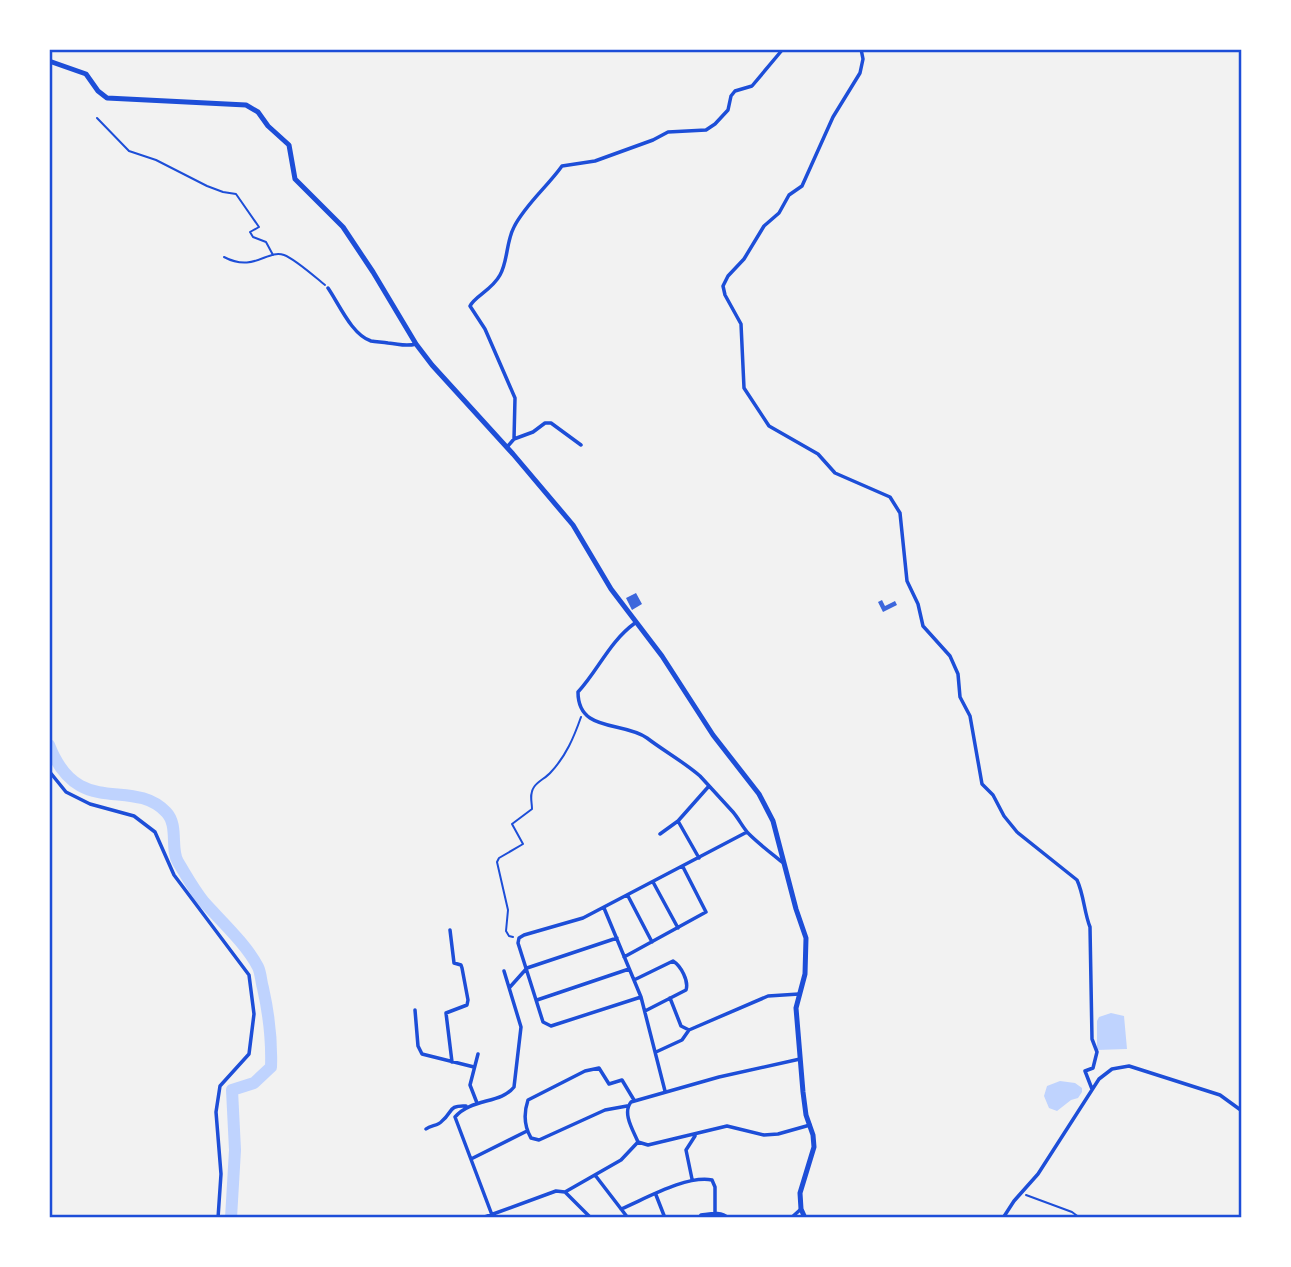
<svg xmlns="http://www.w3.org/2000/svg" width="1291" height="1267" viewBox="0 0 1291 1267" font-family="'Varela Round',sans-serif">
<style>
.water{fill:#bfd3fe}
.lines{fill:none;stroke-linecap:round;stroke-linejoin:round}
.river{stroke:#bfd3fe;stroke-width:12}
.building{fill:#3d67dc}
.path{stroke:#1d4ed8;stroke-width:2}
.minor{stroke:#1d4ed8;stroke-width:3.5}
.secondary{stroke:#1d4ed8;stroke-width:5}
.neatline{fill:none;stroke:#1d4ed8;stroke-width:2.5}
</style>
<rect width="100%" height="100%" fill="#f2f2f2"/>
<!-- water -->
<path class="water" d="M 1111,1013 L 1124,1016 L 1127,1049 L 1097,1050 L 1097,1021 L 1099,1017 Z
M 1060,1081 L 1075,1083 L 1082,1088 L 1082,1092 L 1078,1098 L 1071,1100 L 1057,1111 L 1049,1108 L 1044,1096 L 1047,1086 Z"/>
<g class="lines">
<!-- river -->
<path class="river" d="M 49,745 C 78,820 131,776 166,812 C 179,825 170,849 178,862 C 186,875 194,890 204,902 C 221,921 247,945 258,967 C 261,973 261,982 263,988 C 269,1015 272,1040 271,1067 L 254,1083 L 232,1090 L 235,1150 L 231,1218"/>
</g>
<!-- building -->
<path class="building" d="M 636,593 L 642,604 L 632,610 L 626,598 Z
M 882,600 L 885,606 L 895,601 L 897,605 L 883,612 L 878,602 Z"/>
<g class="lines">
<!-- path -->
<path class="path" d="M 97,118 L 129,151 L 156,160 L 207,186 L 223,192 L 236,194 L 259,227 L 250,232 L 253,237 L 266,242 L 273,255
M 224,257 C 254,273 267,249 284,255 C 295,259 315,277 325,285
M 513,937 L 509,936 L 506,931 L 508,910 L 497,862 L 499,858 L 523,844 L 512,824 L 532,809 C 532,802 529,794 534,787 C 538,781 546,778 551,772 C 566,756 574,737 581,717
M 1026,1195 L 1072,1212 L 1080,1218"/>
<!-- minor -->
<path class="minor" d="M 861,49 L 863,59 L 860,73 L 833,117 L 802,186 L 789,195 L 779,213 L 764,226 L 744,259 L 728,276 L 723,286 L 725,295 L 741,324 L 744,388 L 769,426 L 818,454 L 835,473 L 890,497 L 900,513 L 907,581 L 918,604 L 923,626 L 950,656 L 958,674 L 960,697 L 970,716 L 982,784 L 993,795 L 1004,816 L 1017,832 L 1077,880 C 1084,895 1084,912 1090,927 L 1092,1039 L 1097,1052 L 1093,1068 L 1085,1071 L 1092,1089
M 328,288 C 339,304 352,335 371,341 C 377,342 383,342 388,343 C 400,344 405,347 416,344
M 514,439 L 515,398 L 485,329 L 470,306 C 475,296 492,290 500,275 C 508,261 506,242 514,227 C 525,205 547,187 562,166 L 595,161 L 653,140 L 668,132 L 706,130 L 715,124 L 728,110 L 731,96 L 735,91 L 752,86 L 783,49
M 507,447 L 514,439 L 533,432 L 545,423 L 551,423 L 581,445
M 635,623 C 609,642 599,669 578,692 C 578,733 623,721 647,738 C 664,751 684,762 700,776 C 711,788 722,800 733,812 C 739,819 743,828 749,834 C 759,844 771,853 782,862
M 49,771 L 66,792 L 90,804 L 134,816 L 155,832 L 174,875 L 249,975 L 254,1014 L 249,1054 L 220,1086 L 216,1112 L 221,1174 L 218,1218
M 678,821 L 699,858
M 660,834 L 678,821 L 709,786
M 653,882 L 678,928
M 628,896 L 652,942
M 604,908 L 641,997 L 665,1091
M 450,930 L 454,963 L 461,965 L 462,968 L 468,1000 L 467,1005 L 446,1013 L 452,1062
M 624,957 L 706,912 L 683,867
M 634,980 L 673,961 C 681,966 689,981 686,990 L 645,1011
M 510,987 L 527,968 L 617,938
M 641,997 L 551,1026 L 543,1022 L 518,943 L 519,938 L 524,935 L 583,918 L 747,832
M 670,998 L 681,1026 L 689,1030 L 768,996 L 799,994
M 537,1000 L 629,969
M 415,1010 L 418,1046 L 422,1054 L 474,1067
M 656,1052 L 682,1040 L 689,1030
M 800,1059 L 719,1077 L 631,1102 C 622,1113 633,1130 638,1142 L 648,1145 L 727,1126 L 764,1135 L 778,1134 L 810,1125
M 477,1103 L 470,1085 L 478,1054
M 627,1106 L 605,1110 L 539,1140 L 531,1138 C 524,1126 524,1112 528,1100 L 585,1071 L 599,1068 L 609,1084 L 622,1080 L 634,1100
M 426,1129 C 431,1125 438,1126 442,1121 C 453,1112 448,1105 466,1106
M 471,1159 L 527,1131
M 595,1175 L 628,1218
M 692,1179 L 686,1150 L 695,1136
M 565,1192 L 591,1218
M 656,1195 L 665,1218
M 621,1209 C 645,1199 686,1175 712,1180 L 715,1187 L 715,1213
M 492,1215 L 455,1117 C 471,1098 501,1104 514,1087 L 521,1027 L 504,971
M 482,1218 L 556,1191 L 565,1192 L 621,1160 L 638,1142
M 699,1218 L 701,1215 C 710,1214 721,1211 728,1218
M 791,1218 L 801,1209
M 1003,1218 L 1014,1201 L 1038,1174 L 1099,1079 L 1112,1069 L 1129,1066 L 1220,1095 L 1242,1111"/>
<!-- secondary -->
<path class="secondary" d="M 49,61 L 86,74 L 98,91 L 107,98 L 246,105 L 258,112 L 268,126 L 289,145 L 295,179 L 343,227 L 373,272 L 416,344 L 432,365 L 513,454 L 573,525 L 611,589 L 662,656 L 713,735 L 759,794 L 773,821 L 796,909 L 806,938 L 805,974 L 796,1008 L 803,1092 L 806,1115 L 813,1135 L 814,1147 L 800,1193 L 801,1209 L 805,1218"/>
</g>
<!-- border -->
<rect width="1291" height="1267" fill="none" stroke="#ffffff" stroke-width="102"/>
<rect x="51" y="51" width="1189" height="1165" class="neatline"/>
</svg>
